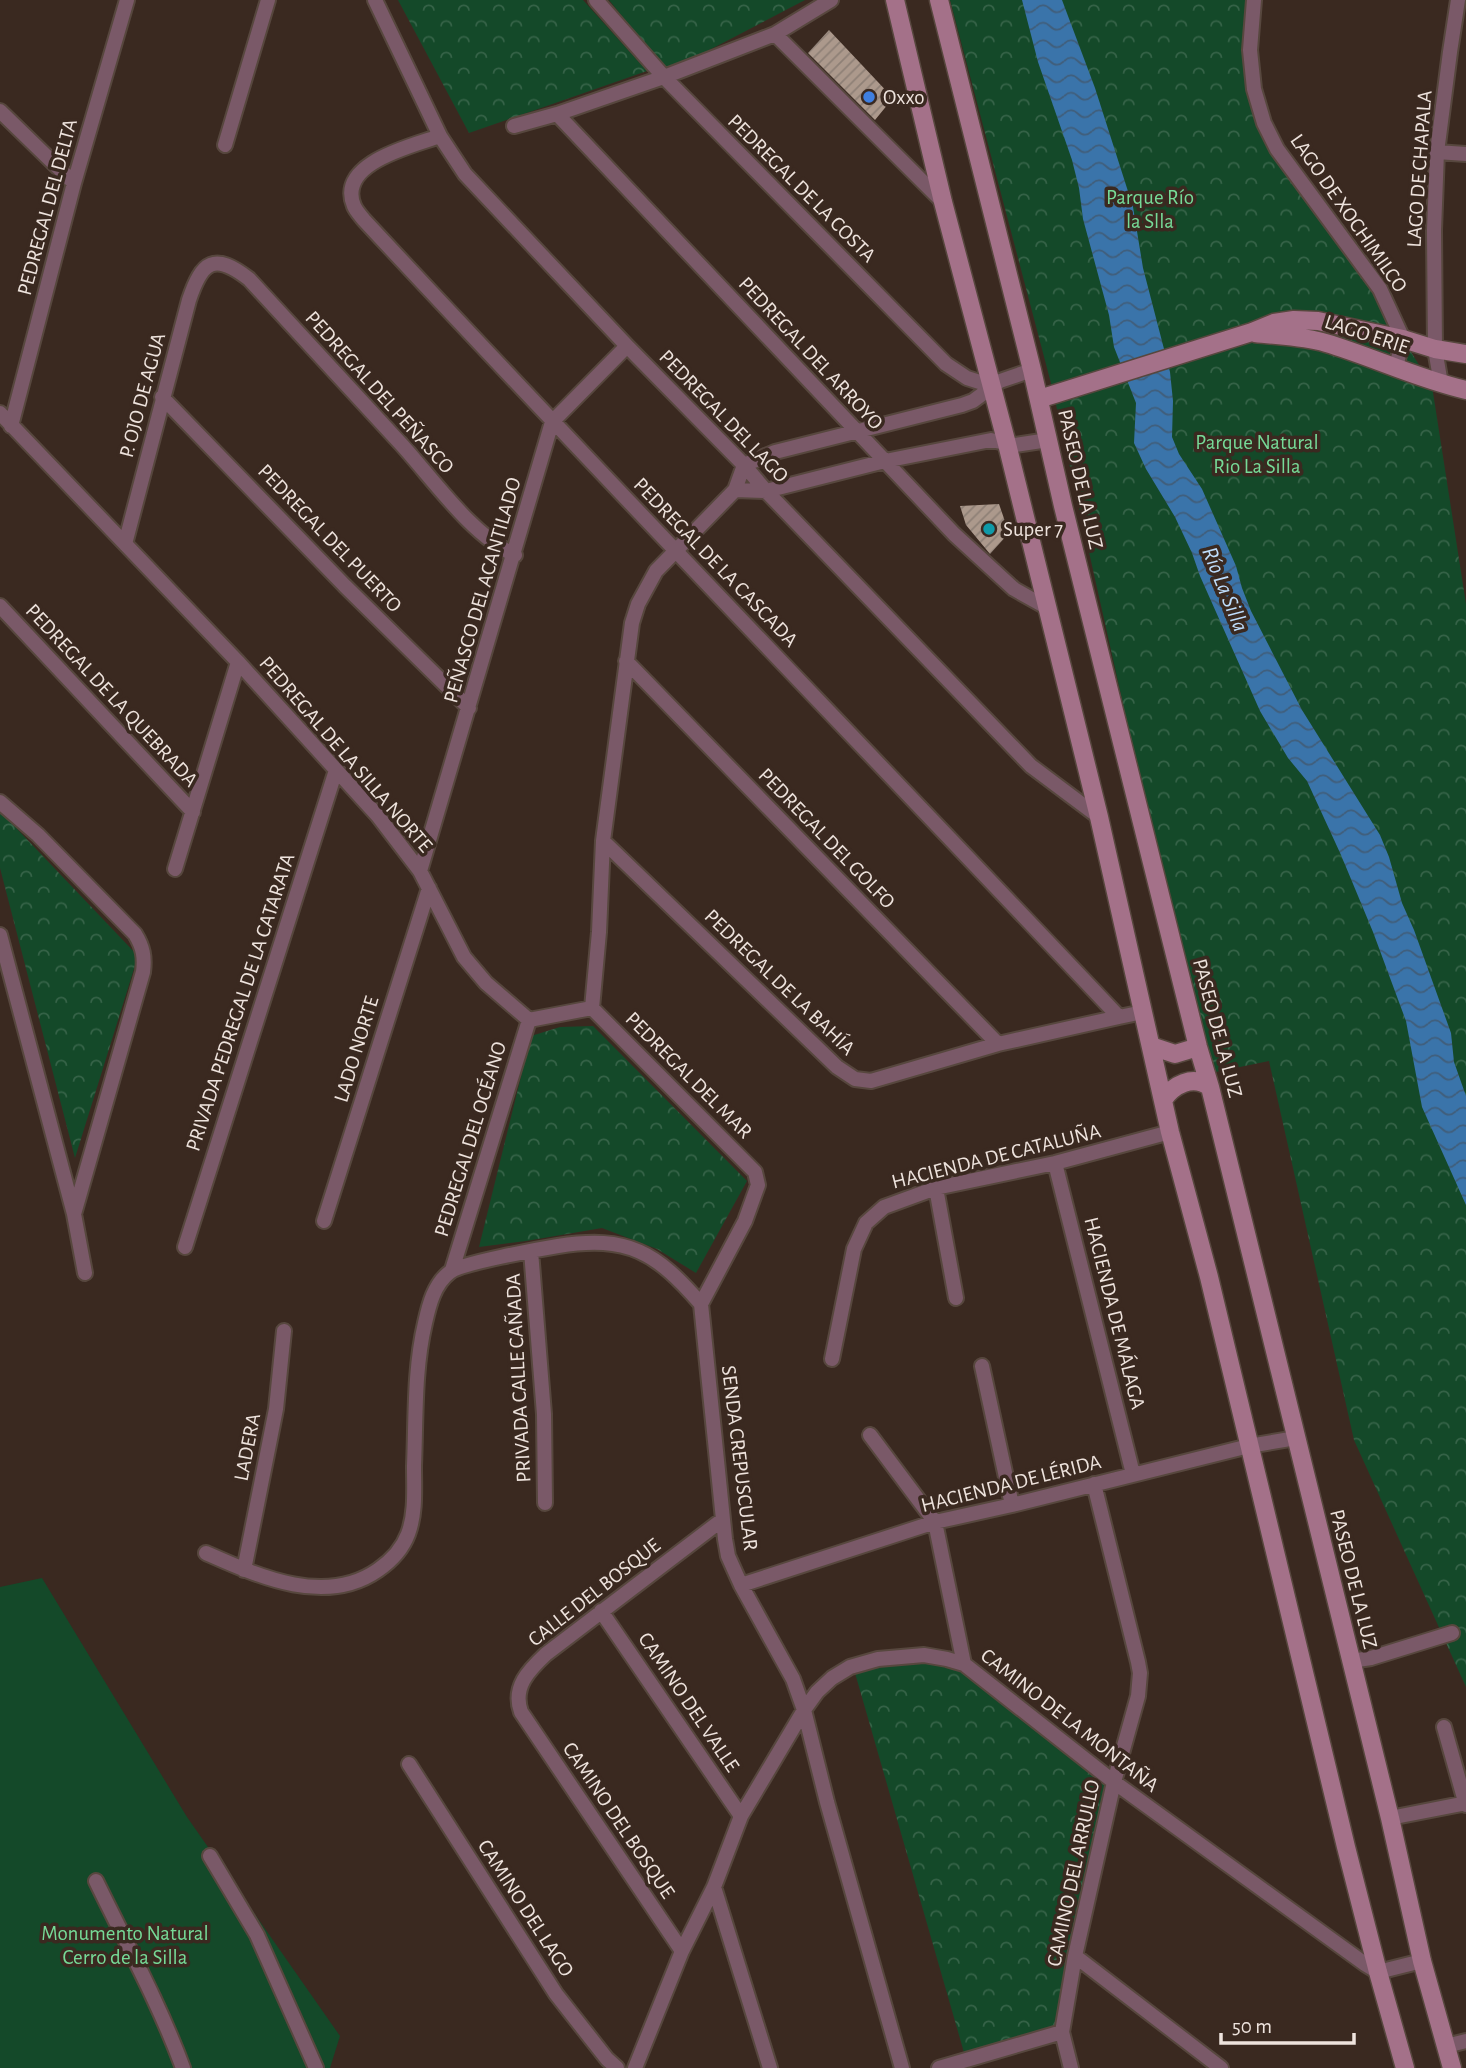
<svg xmlns="http://www.w3.org/2000/svg" width="1466" height="2068" viewBox="0 0 1466 2068" font-family="'Alegreya Sans',sans-serif">
<style>
.grass{fill:#144929}
.park{fill:url(#park-crowns)}
.water{fill:url(#water-waves)}
.building{fill:url(#building-hatch)}
.lines{fill:none;stroke-linecap:round;stroke-linejoin:round}
.street-casing{stroke:#57473e;stroke-width:18}
.secondary-casing{stroke:#57473e;stroke-width:21}
.street{stroke:#7a5968;stroke-width:14}
.secondary{stroke:#a47189;stroke-width:18}
.shop-dot{fill:#3f7fe0;stroke:#3a2920;stroke-width:2.5}
.culture-dot{fill:#0f9aa8;stroke:#3a2920;stroke-width:2.5}
.labels{text-anchor:middle;stroke-width:7;stroke-linejoin:round;paint-order:stroke}
.poi-label{font-size:21px;fill:#eee3dd;stroke:#3a2920;text-anchor:start}
.street-label{font-size:21px;fill:#eee3dd;stroke:#3a2920}
.park-label{font-size:21px;fill:#76da97;stroke:#3a2920}
.water-label{font-size:23px;font-style:italic;fill:#bfdefd;stroke:#3a2920}
</style>
<defs>
<pattern id="park-crowns" width="20" height="18" patternUnits="userSpaceOnUse" patternTransform="scale(1.75)"><rect width="20" height="18" fill="#144929"/><path d="M2 6a3 3 0 1 1 6 0M12 15a3 3 0 1 1 6 0" fill="none" stroke="#366348"/></pattern>
<pattern id="water-waves" width="16" height="10" patternUnits="userSpaceOnUse" patternTransform="scale(1.75)"><rect width="16" height="10" fill="#3a74aa"/><path d="M0 5q4-4 8 0t8 0" fill="none" stroke="#405e7b"/></pattern>
<pattern id="building-hatch" width="6" height="6" patternUnits="userSpaceOnUse" patternTransform="scale(1.75)"><rect width="6" height="6" fill="#ac998c"/><path d="M-1 1l2-2M0 6l6-6M5 7l2-2" fill="none" stroke="#8e8076"/></pattern>
</defs>
<rect width="100%" height="100%" fill="#3a2920"/>
<!-- grass -->
<path class="grass" d="M 42,1578 L 187,1817 L 340,2036 L 330,2068 L 0,2068 L 0,1587 Z"/>
<!-- park -->
<path class="park" d="M 398,0 L 583,0 L 647,71 L 469,133 Z
M 609,0 L 805,0 L 667,72 Z
M 950,0 L 1255,0 L 1250,50 L 1264,123 L 1380,289 L 1403,339 L 1432,386 L 1466,604 L 1466,1687 L 1354,1440 L 1269,1061 L 1206,1074 L 1052,387 Z
M 0,811 L 138,956 L 75,1158 L 0,868 Z
M 593,1026 L 747,1181 L 696,1273 L 657,1249 L 602,1228 L 526,1241 L 479,1247 L 531,1036 L 560,1027 Z
M 947,1659 L 1114,1782 L 1062,2032 L 965,2056 L 853,1666 Z"/>
<!-- water -->
<path class="water" d="M 1022,0 L 1062,0 L 1095,88 L 1133,207 L 1143,268 L 1170,372 L 1173,401 L 1172,437 L 1179,454 L 1202,489 L 1236,566 L 1242,588 L 1251,611 L 1302,710 L 1380,835 L 1389,857 L 1402,903 L 1414,930 L 1451,1033 L 1454,1062 L 1466,1096 L 1466,1205 L 1422,1107 L 1406,1021 L 1373,932 L 1341,855 L 1307,781 L 1288,758 L 1260,711 L 1200,576 L 1192,553 L 1175,517 L 1146,469 L 1134,443 L 1136,403 L 1114,347 L 1109,315 L 1083,219 L 1079,188 L 1072,160 L 1038,62 Z"/>
<!-- building -->
<path class="building" d="M 829,30 L 893,98 L 875,120 L 808,53 Z
M 999,504 L 1009,533 L 990,554 L 966,525 L 960,506 Z"/>
<g class="lines">
<defs>
<path id="street" d="M 375,0 L 440,136 L 465,174 L 627,346 L 744,465 L 766,491 L 1031,766 L 1099,817
M 596,0 L 664,77 L 946,364 L 967,378 L 992,386
M 1254,0 L 1250,50 L 1254,89 L 1264,123 L 1277,149 L 1380,289 L 1403,339 L 1396,367
M 775,34 L 943,202
M 0,111 L 74,183
M 557,114 L 954,534 L 1014,589 L 1046,607
M 514,126 L 557,114 L 664,77 L 775,34 L 831,0
M 440,136 C 412,146 336,163 354,206 C 356,211 361,216 364,220 C 613,488 868,751 1119,1017 L 1143,1012
M 225,145 L 268,0
M 1437,152 L 1466,154
M 1441,384 L 1435,349 L 1434,230 L 1437,152 L 1450,52 L 1458,0
M 162,397 L 345,586 L 469,708
M 0,413 L 238,662 L 378,816 L 420,871 L 464,957 L 486,983 L 529,1020
M 11,426 L 74,183 L 127,0
M 735,490 L 766,491 L 885,461 L 991,440 L 1015,445 L 1048,440
M 125,544 L 189,300 C 202,261 214,252 249,279 C 300,334 351,389 401,444 C 433,479 472,536 515,555
M 0,606 L 193,812
M 626,661 L 998,1044
M 0,802 L 38,835 L 135,934 C 143,947 145,957 143,972 L 74,1214
M 603,841 L 837,1067 L 855,1079 L 871,1081 L 998,1044 L 1119,1017
M 175,869 L 238,662
M 420,871 L 552,422 L 627,346
M 0,935 L 74,1214 L 85,1273
M 592,1008 L 755,1172 L 758,1185 L 745,1221 L 701,1304 L 725,1539 L 728,1556 L 741,1585 L 793,1679 L 804,1710 L 827,1802 L 902,2068
M 529,1020 L 592,1008 L 599,932 L 603,841 L 632,623 L 638,604 L 656,571 L 735,490 L 744,465 L 775,452 L 962,405 L 973,401 L 1000,381 L 1032,370
M 1055,1163 L 1133,1474
M 936,1188 L 956,1298
M 324,1221 L 429,888
M 185,1247 L 336,770
M 531,1251 L 544,1414 L 545,1503
M 452,1270 L 529,1020
M 832,1359 L 854,1249 L 866,1223 L 884,1207 L 936,1188 L 1055,1163 L 1170,1132
M 982,1366 L 1012,1505
M 870,1435 L 935,1522 L 964,1664
M 206,1553 C 258,1576 325,1607 378,1570 C 391,1561 402,1550 408,1534 C 416,1513 414,1489 414,1466 C 416,1418 414,1370 425,1323 C 429,1305 434,1284 450,1272 C 461,1263 540,1249 558,1246 C 628,1235 656,1252 701,1304
M 244,1570 L 276,1409 L 284,1331
M 741,1585 L 935,1522 L 1012,1505 L 1249,1446 L 1296,1438
M 601,1611 L 741,1816
M 1351,1661 L 1371,1658 L 1452,1633
M 1444,1727 L 1466,1805
M 409,1764 L 556,1994 L 607,2059 L 617,2068
M 1390,1818 L 1466,1803
M 210,1856 L 257,1935 L 316,2068
M 96,1881 C 126,1943 159,2003 183,2068
M 714,1887 L 770,2068
M 682,1951 L 521,1712 C 512,1687 529,1670 546,1654 L 722,1520
M 1075,1956 L 1221,2068
M 1446,2046 L 1466,2041
M 635,2068 L 682,1951 L 714,1887 L 741,1816 L 804,1710 L 817,1692 L 832,1678 L 850,1667 L 878,1659 L 924,1655 L 947,1659 L 964,1664 L 1114,1782 L 1365,1964 L 1378,1972 L 1422,1961
M 939,2068 L 1062,2032
M 1071,2068 L 1062,2032 L 1075,1956 L 1114,1782 L 1138,1696 L 1140,1673 L 1138,1662 L 1094,1484"/>
<path id="secondary" d="M 895,0 L 943,202 L 1007,444 L 1099,817 L 1170,1132 L 1209,1277 L 1346,1847 L 1378,1972 L 1405,2068
M 939,0 L 1032,370 L 1063,506 L 1198,1047 L 1210,1087 L 1390,1818 L 1422,1961 L 1452,2068
M 1255,333 C 1279,336 1303,336 1326,343 C 1373,357 1418,379 1466,390
M 1039,399 L 1252,332 L 1274,323 L 1294,320 L 1318,321 L 1403,339 L 1435,349 L 1466,354
M 1151,1046 L 1175,1054 L 1198,1047
M 1163,1100 C 1173,1085 1193,1074 1210,1087"/>
</defs>
<!-- street casing -->
<use href="#street" class="street-casing"/>
<!-- secondary casing -->
<use href="#secondary" class="secondary-casing"/>
<!-- street -->
<use href="#street" class="street"/>
<!-- secondary -->
<use href="#secondary" class="secondary"/>
</g>
<!-- markers -->
<circle class="shop-dot" cx="869" cy="97" r="7"/>
<circle class="culture-dot" cx="989" cy="529" r="7"/>
<g class="labels">
<!-- poi labels -->
<g class="poi-label">
<text x="883" y="104">Oxxo</text>
<text x="1003" y="536">Super 7</text>
</g>
<!-- street labels -->
<g class="street-label">
<text transform="translate(1419 169) rotate(-86)" y="7">LAGO DE CHAPALA</text>
<text transform="translate(802 188) rotate(45)" y="7">PEDREGAL DE LA COSTA</text>
<text transform="translate(47 207) rotate(-75)" y="7">PEDREGAL DEL DELTA</text>
<text transform="translate(1349 213) rotate(55)" y="7">LAGO DE XOCHIMILCO</text>
<text transform="translate(1367 334) rotate(18)" y="7">LAGO ERIE</text>
<text transform="translate(811 353) rotate(47)" y="7">PEDREGAL DEL ARROYO</text>
<text transform="translate(380 392) rotate(48)" y="7">PEDREGAL DEL PEÑASCO</text>
<text transform="translate(142 395) rotate(-75)" y="7">P. OJO DE AGUA</text>
<text transform="translate(724 416) rotate(46)" y="7">PEDREGAL DEL LAGO</text>
<text transform="translate(1081 479) rotate(77)" y="7">PASEO DE LA LUZ</text>
<text transform="translate(330 538) rotate(46)" y="7">PEDREGAL DEL PUERTO</text>
<text transform="translate(716 562) rotate(46)" y="7">PEDREGAL DE LA CASCADA</text>
<text transform="translate(482 590) rotate(-74)" y="7">PEÑASCO DEL ACANTILADO</text>
<text transform="translate(112 695) rotate(47)" y="7">PEDREGAL DE LA QUEBRADA</text>
<text transform="translate(346 754) rotate(49)" y="7">PEDREGAL DE LA SILLA NORTE</text>
<text transform="translate(827 838) rotate(46)" y="7">PEDREGAL DEL GOLFO</text>
<text transform="translate(780 982) rotate(44)" y="7">PEDREGAL DE LA BAHÍA</text>
<text transform="translate(240 1002) rotate(-72)" y="7">PRIVADA PEDREGAL DE LA CATARATA</text>
<text transform="translate(1218 1028) rotate(75)" y="7">PASEO DE LA LUZ</text>
<text transform="translate(356 1049) rotate(-73)" y="7">LADO NORTE</text>
<text transform="translate(689 1075) rotate(45)" y="7">PEDREGAL DEL MAR</text>
<text transform="translate(470 1139) rotate(-73)" y="7">PEDREGAL DEL OCÉANO</text>
<text transform="translate(996 1156) rotate(-14)" y="7">HACIENDA DE CATALUÑA</text>
<text transform="translate(1115 1313) rotate(76)" y="7">HACIENDA DE MÁLAGA</text>
<text transform="translate(518 1378) rotate(-93)" y="7">PRIVADA CALLE CAÑADA</text>
<text transform="translate(247 1447) rotate(-79)" y="7">LADERA</text>
<text transform="translate(740 1458) rotate(83)" y="7">SENDA CREPUSCULAR</text>
<text transform="translate(1011 1483) rotate(-14)" y="7">HACIENDA DE LÉRIDA</text>
<text transform="translate(1354 1579) rotate(76)" y="7">PASEO DE LA LUZ</text>
<text transform="translate(594 1592) rotate(-38)" y="7">CALLE DEL BOSQUE</text>
<text transform="translate(689 1702) rotate(56)" y="7">CAMINO DEL VALLE</text>
<text transform="translate(1070 1720) rotate(38)" y="7">CAMINO DE LA MONTAÑA</text>
<text transform="translate(619 1820) rotate(56)" y="7">CAMINO DEL BOSQUE</text>
<text transform="translate(1073 1873) rotate(-78)" y="7">CAMINO DEL ARRULLO</text>
<text transform="translate(526 1908) rotate(57)" y="7">CAMINO DEL LAGO</text>
</g>
<!-- park labels -->
<g class="park-label">
<text x="1150" y="204">Parque Río<tspan x="1150" dy="24">la Slla</tspan></text>
<text x="1257" y="449">Parque Natural<tspan x="1257" dy="24">Rio La Silla</tspan></text>
<text x="125" y="1940">Monumento Natural<tspan x="125" dy="24">Cerro de la Silla</tspan></text>
</g>
<!-- water labels -->
<g class="water-label">
<text transform="translate(1226 589) rotate(68)" y="8">Río La Silla</text>
</g>
</g>
<!-- scale -->
<path d="M1221 2033v10h133v-10" fill="none" stroke="#eee3dd" stroke-width="3.5"/>
<text x="1232" y="2033" font-size="21" fill="#eee3dd" stroke="#3a2920" stroke-width="5" paint-order="stroke">50 m</text>
</svg>
